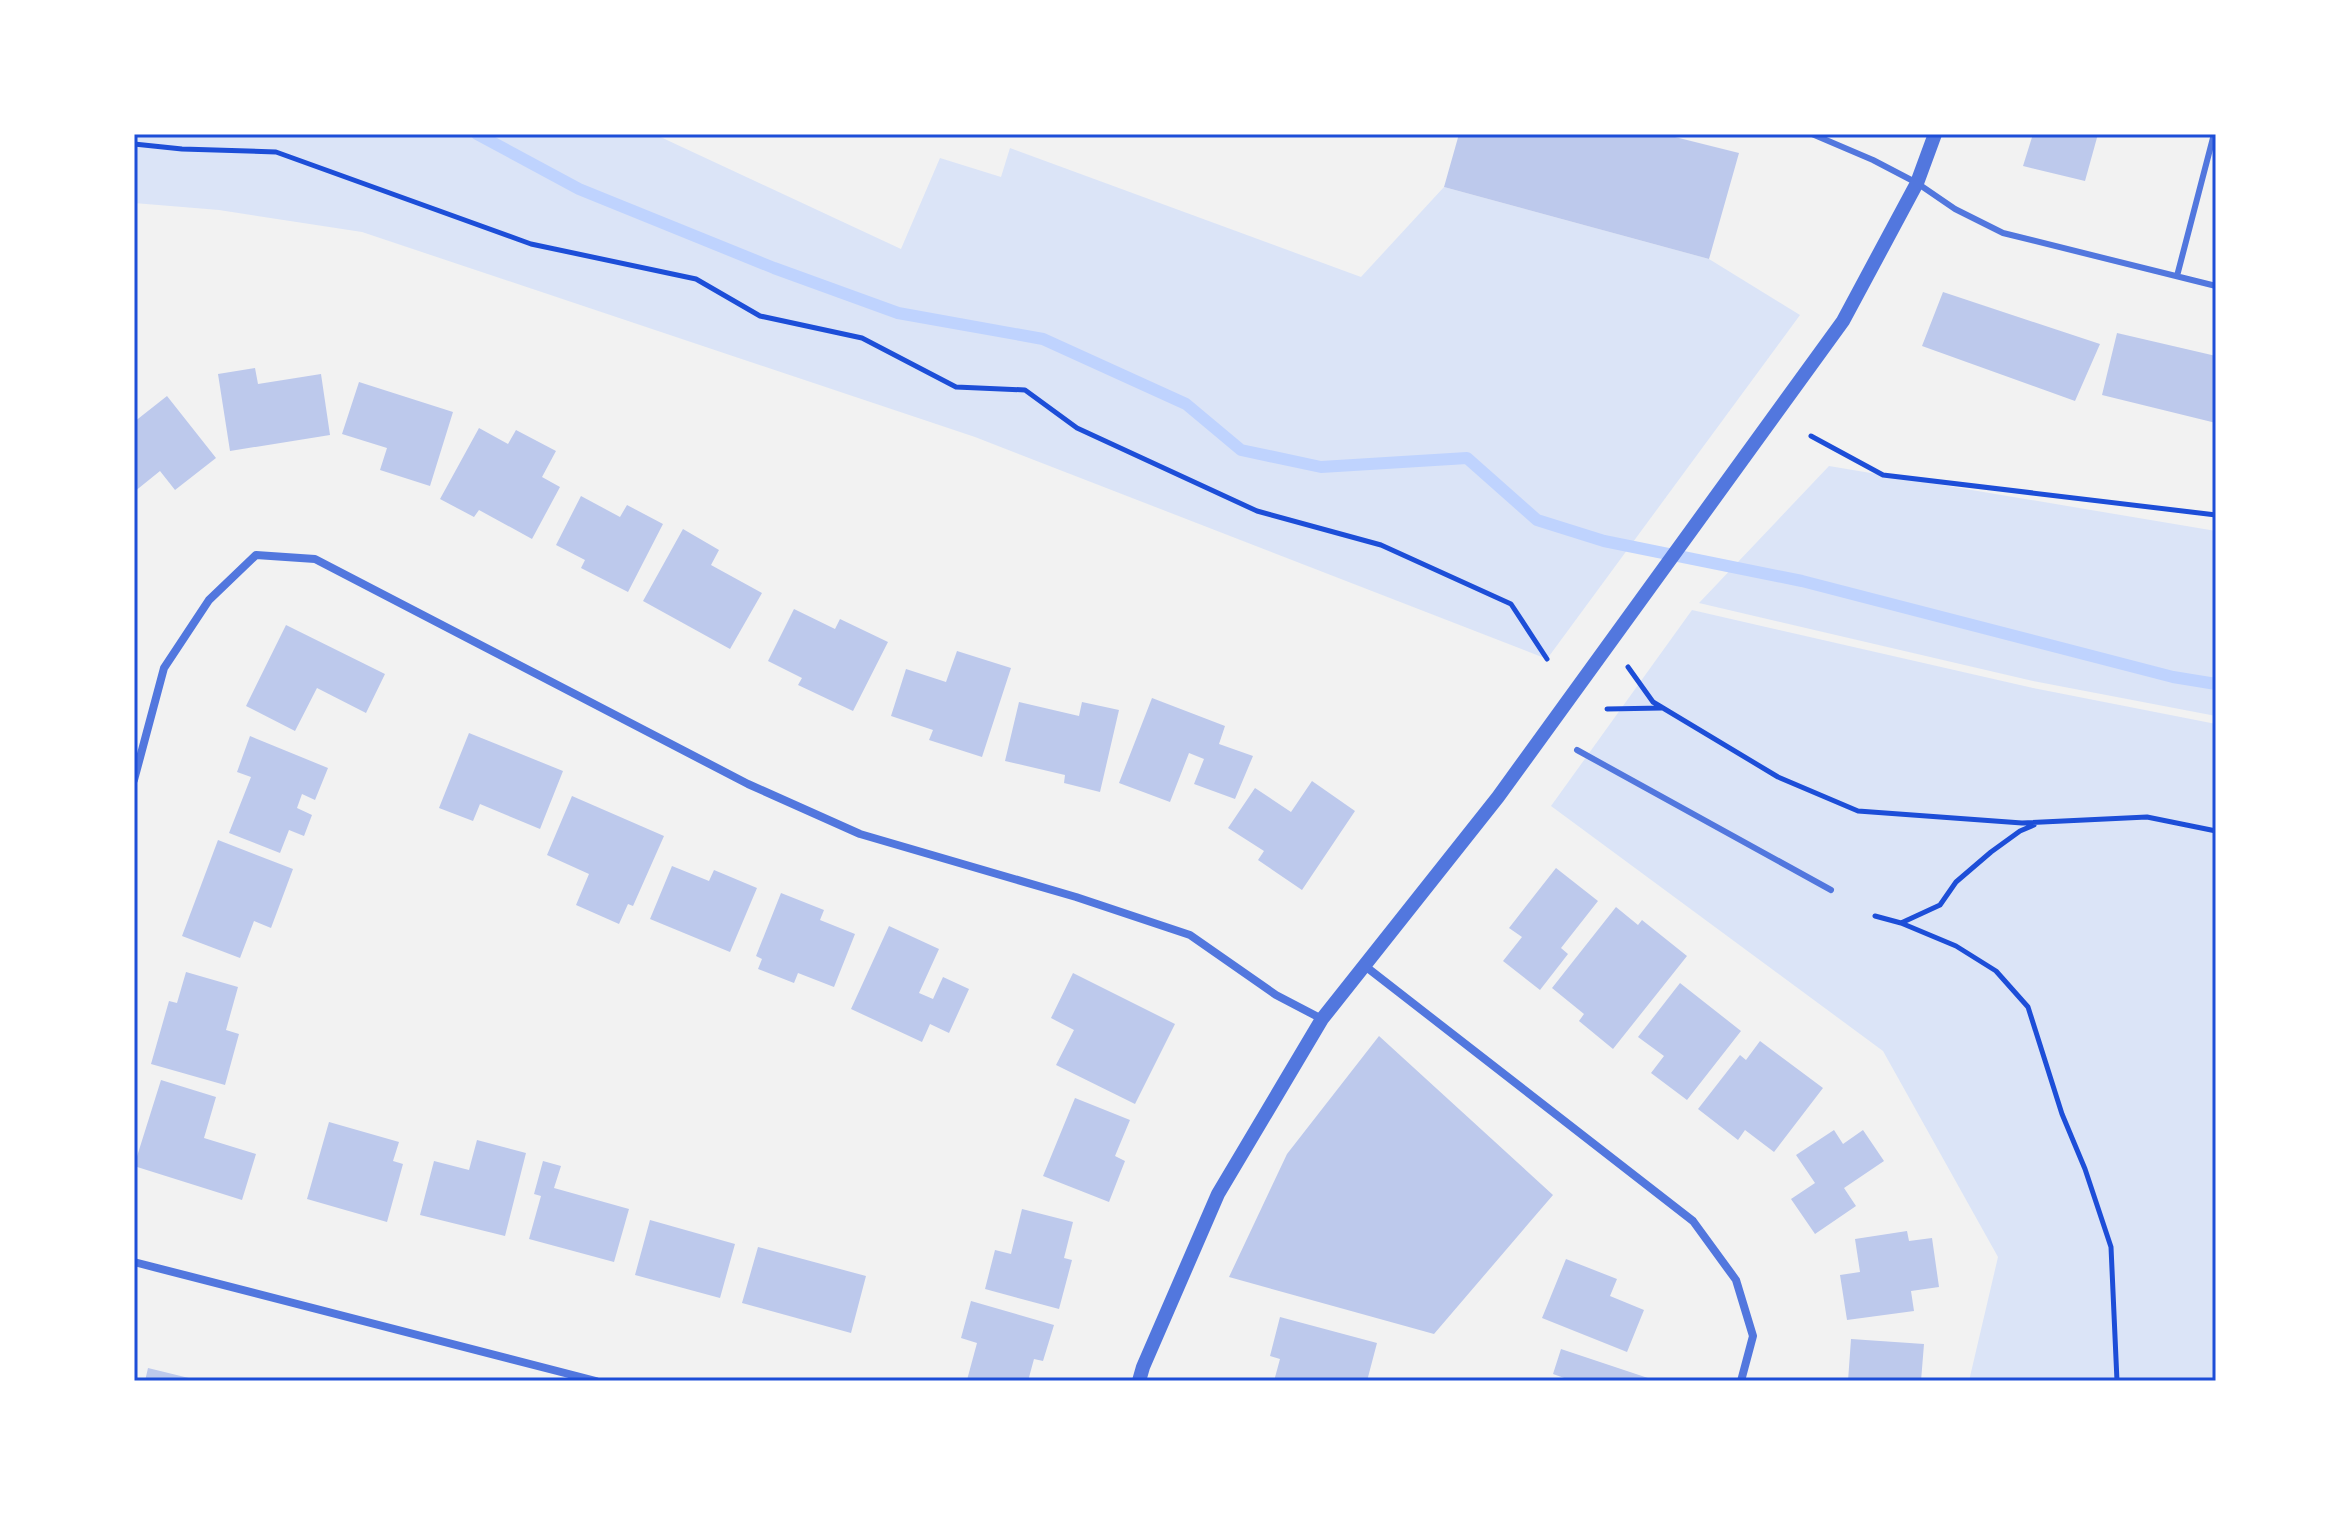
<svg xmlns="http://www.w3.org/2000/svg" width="2350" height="1515" viewBox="0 0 2350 1515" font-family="'DejaVu Sans',sans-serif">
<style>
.green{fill:#dbe4f7}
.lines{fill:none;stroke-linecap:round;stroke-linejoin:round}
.stream{stroke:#bfd3fe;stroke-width:12}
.building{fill:#bdc9ec}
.path{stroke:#1d4ed8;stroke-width:5}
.service{stroke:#5277de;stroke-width:6}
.minor{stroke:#5277de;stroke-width:8}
.tertiary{stroke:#5277de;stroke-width:14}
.neatline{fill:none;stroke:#1d4ed8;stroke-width:3}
</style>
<rect width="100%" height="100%" fill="#f2f2f2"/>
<!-- green -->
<path class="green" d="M 134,134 L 654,134 L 901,249 L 940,158 L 1001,177 L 1010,148 L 1361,277 L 1444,187 L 1709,259 L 1800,315 L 1547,659 L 975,437 L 362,232 L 219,210 L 134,203 Z
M 1829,466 L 2216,531 L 2216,716 L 2033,681 L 1699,603 Z
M 1692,610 L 2033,688 L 2216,724 L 2216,1381 L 1969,1381 L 1998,1257 L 1883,1051 L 1551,806 Z"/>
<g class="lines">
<!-- stream -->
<path class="stream" d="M 477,134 L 579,189 L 774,268 L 898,313 L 1043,339 L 1186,404 L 1241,450 L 1321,467 L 1467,458 L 1537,520 L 1604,541 L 1802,581 L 2173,677 L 2216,684"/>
</g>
<!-- building -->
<path class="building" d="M 1459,134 L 1663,134 L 1739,153 L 1709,259 L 1444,187 Z
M 2033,134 L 2098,134 L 2085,181 L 2023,166 Z
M 1943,292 L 2100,344 L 2075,401 L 1922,346 Z
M 2117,333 L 2216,356 L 2216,423 L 2102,395 Z
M 255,368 L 258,384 L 321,374 L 330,435 L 230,451 L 218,374 Z
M 359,382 L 453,412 L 430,486 L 380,470 L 387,448 L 342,434 Z
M 167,396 L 216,458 L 175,490 L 160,471 L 134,492 L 134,422 Z
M 479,428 L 508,444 L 516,430 L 556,451 L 542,477 L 560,487 L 532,539 L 479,510 L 474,517 L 440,499 Z
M 581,496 L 620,517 L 627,505 L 663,524 L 628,592 L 581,568 L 585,560 L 556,545 Z
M 683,529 L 719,550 L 711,565 L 762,593 L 730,649 L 643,601 Z
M 794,609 L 835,629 L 840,619 L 888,642 L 853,711 L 798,685 L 802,678 L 768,661 Z
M 286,625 L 385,674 L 366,713 L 317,688 L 295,731 L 246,706 Z
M 957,651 L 1011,668 L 982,757 L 929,740 L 933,730 L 891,716 L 906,669 L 946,682 Z
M 1152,698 L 1225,726 L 1219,744 L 1253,756 L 1235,799 L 1194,784 L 1204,759 L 1189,753 L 1170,802 L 1119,783 Z
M 1019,702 L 1079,716 L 1082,702 L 1119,710 L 1100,792 L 1064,783 L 1065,775 L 1005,761 Z
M 469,733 L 563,771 L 540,829 L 480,804 L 473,821 L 439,808 Z
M 250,736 L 328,768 L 315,800 L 302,794 L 297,808 L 312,815 L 304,836 L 289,830 L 280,853 L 229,833 L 251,777 L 237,772 Z
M 1312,781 L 1355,811 L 1302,890 L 1258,860 L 1264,851 L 1228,828 L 1255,788 L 1291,812 Z
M 572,796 L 664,836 L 633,906 L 628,904 L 619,924 L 576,905 L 589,874 L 547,855 Z
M 218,840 L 293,869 L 271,928 L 254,921 L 240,958 L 182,936 Z
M 672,866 L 709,881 L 714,870 L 757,888 L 730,952 L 650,919 Z
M 1556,868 L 1598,901 L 1561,948 L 1568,954 L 1540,990 L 1503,961 L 1522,937 L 1509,928 Z
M 781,893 L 824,910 L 820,920 L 855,934 L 834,987 L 798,973 L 794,983 L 758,969 L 762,959 L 756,956 Z
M 1616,907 L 1638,925 L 1642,920 L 1687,956 L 1613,1049 L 1579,1021 L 1584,1014 L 1552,988 Z
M 889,926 L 939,949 L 919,993 L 933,999 L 943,977 L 969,989 L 949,1033 L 930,1024 L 922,1042 L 851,1009 Z
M 186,972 L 238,987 L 226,1030 L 239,1034 L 225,1085 L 151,1064 L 169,1001 L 177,1003 Z
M 1073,973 L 1175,1024 L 1135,1104 L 1056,1065 L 1074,1030 L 1051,1018 Z
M 1680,983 L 1741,1031 L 1687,1100 L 1651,1073 L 1664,1056 L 1638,1037 Z
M 1379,1036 L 1553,1195 L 1434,1334 L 1229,1277 L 1287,1154 Z
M 1760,1041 L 1823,1088 L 1774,1152 L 1745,1130 L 1738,1140 L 1698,1109 L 1740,1055 L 1746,1060 Z
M 161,1080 L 216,1097 L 204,1138 L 256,1154 L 242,1200 L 134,1166 Z
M 1075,1098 L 1130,1120 L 1115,1156 L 1125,1161 L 1109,1202 L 1043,1176 Z
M 329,1122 L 399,1142 L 393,1161 L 403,1164 L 387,1222 L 307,1199 Z
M 1834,1130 L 1843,1144 L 1863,1130 L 1884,1161 L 1844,1188 L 1856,1206 L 1815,1234 L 1791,1199 L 1815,1183 L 1796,1155 Z
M 477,1140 L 526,1153 L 505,1236 L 420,1215 L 434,1161 L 469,1170 Z
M 543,1161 L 561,1166 L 554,1188 L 629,1209 L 614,1262 L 529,1239 L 541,1196 L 534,1194 Z
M 1022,1209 L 1073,1222 L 1064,1258 L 1072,1260 L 1059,1309 L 985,1289 L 995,1250 L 1011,1254 Z
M 650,1220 L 735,1244 L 720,1298 L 635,1275 Z
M 1907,1231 L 1909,1241 L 1932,1238 L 1939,1287 L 1911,1291 L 1914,1311 L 1847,1320 L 1840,1275 L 1860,1272 L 1855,1239 Z
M 758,1247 L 866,1276 L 851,1333 L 742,1303 Z
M 1566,1259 L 1617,1279 L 1610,1296 L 1644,1310 L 1627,1352 L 1542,1318 Z
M 971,1301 L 1054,1325 L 1043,1361 L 1034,1359 L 1028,1381 L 967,1380 L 977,1343 L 961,1338 Z
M 1280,1317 L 1377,1343 L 1367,1381 L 1274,1381 L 1280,1359 L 1270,1356 Z
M 1851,1339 L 1924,1344 L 1921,1381 L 1848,1381 Z
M 1561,1349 L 1648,1378 L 1646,1381 L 1566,1381 L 1567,1379 L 1553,1374 Z
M 148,1368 L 197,1380 L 197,1381 L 145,1381 Z"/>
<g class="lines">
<!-- path -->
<path class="path" d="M 134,144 L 182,149 L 276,152 L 531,244 L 696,279 L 760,316 L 862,338 L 956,387 L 1025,390 L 1077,428 L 1257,511 L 1381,545 L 1511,604 L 1547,659
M 1811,436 L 1883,475 L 2216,515
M 1628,667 L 1653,702 L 1778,777 L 1858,811 L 2022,823 L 2147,817 L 2216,831
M 1607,709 L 1662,708
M 1875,916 L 1901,923 L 1940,905 L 1956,882 L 1991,852 L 2020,831 L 2034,825
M 1901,923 L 1956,946 L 1996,971 L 2028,1007 L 2062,1114 L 2085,1169 L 2111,1247 L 2117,1381"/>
<!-- service -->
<path class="service" d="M 1812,134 L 1873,160 L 1917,183 L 1955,209 L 2003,233 L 2216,286
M 2177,276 L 2214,134
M 1577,750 L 1831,890"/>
<!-- minor -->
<path class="minor" d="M 134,780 L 164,668 L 209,600 L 256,555 L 315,559 L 748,784 L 860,834 L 1076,897 L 1190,935 L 1276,995 L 1322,1019
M 1365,966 L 1693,1221 L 1736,1280 L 1753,1336 L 1741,1381
M 134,1262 L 596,1381"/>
<!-- tertiary -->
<path class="tertiary" d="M 1139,1381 L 1143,1367 L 1218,1194 L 1322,1019 L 1498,797 L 1843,321 L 1917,183 L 1935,134"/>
</g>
<!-- border -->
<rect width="2350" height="1515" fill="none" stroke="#ffffff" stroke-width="272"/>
<rect x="136" y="136" width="2078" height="1243" class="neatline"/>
</svg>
